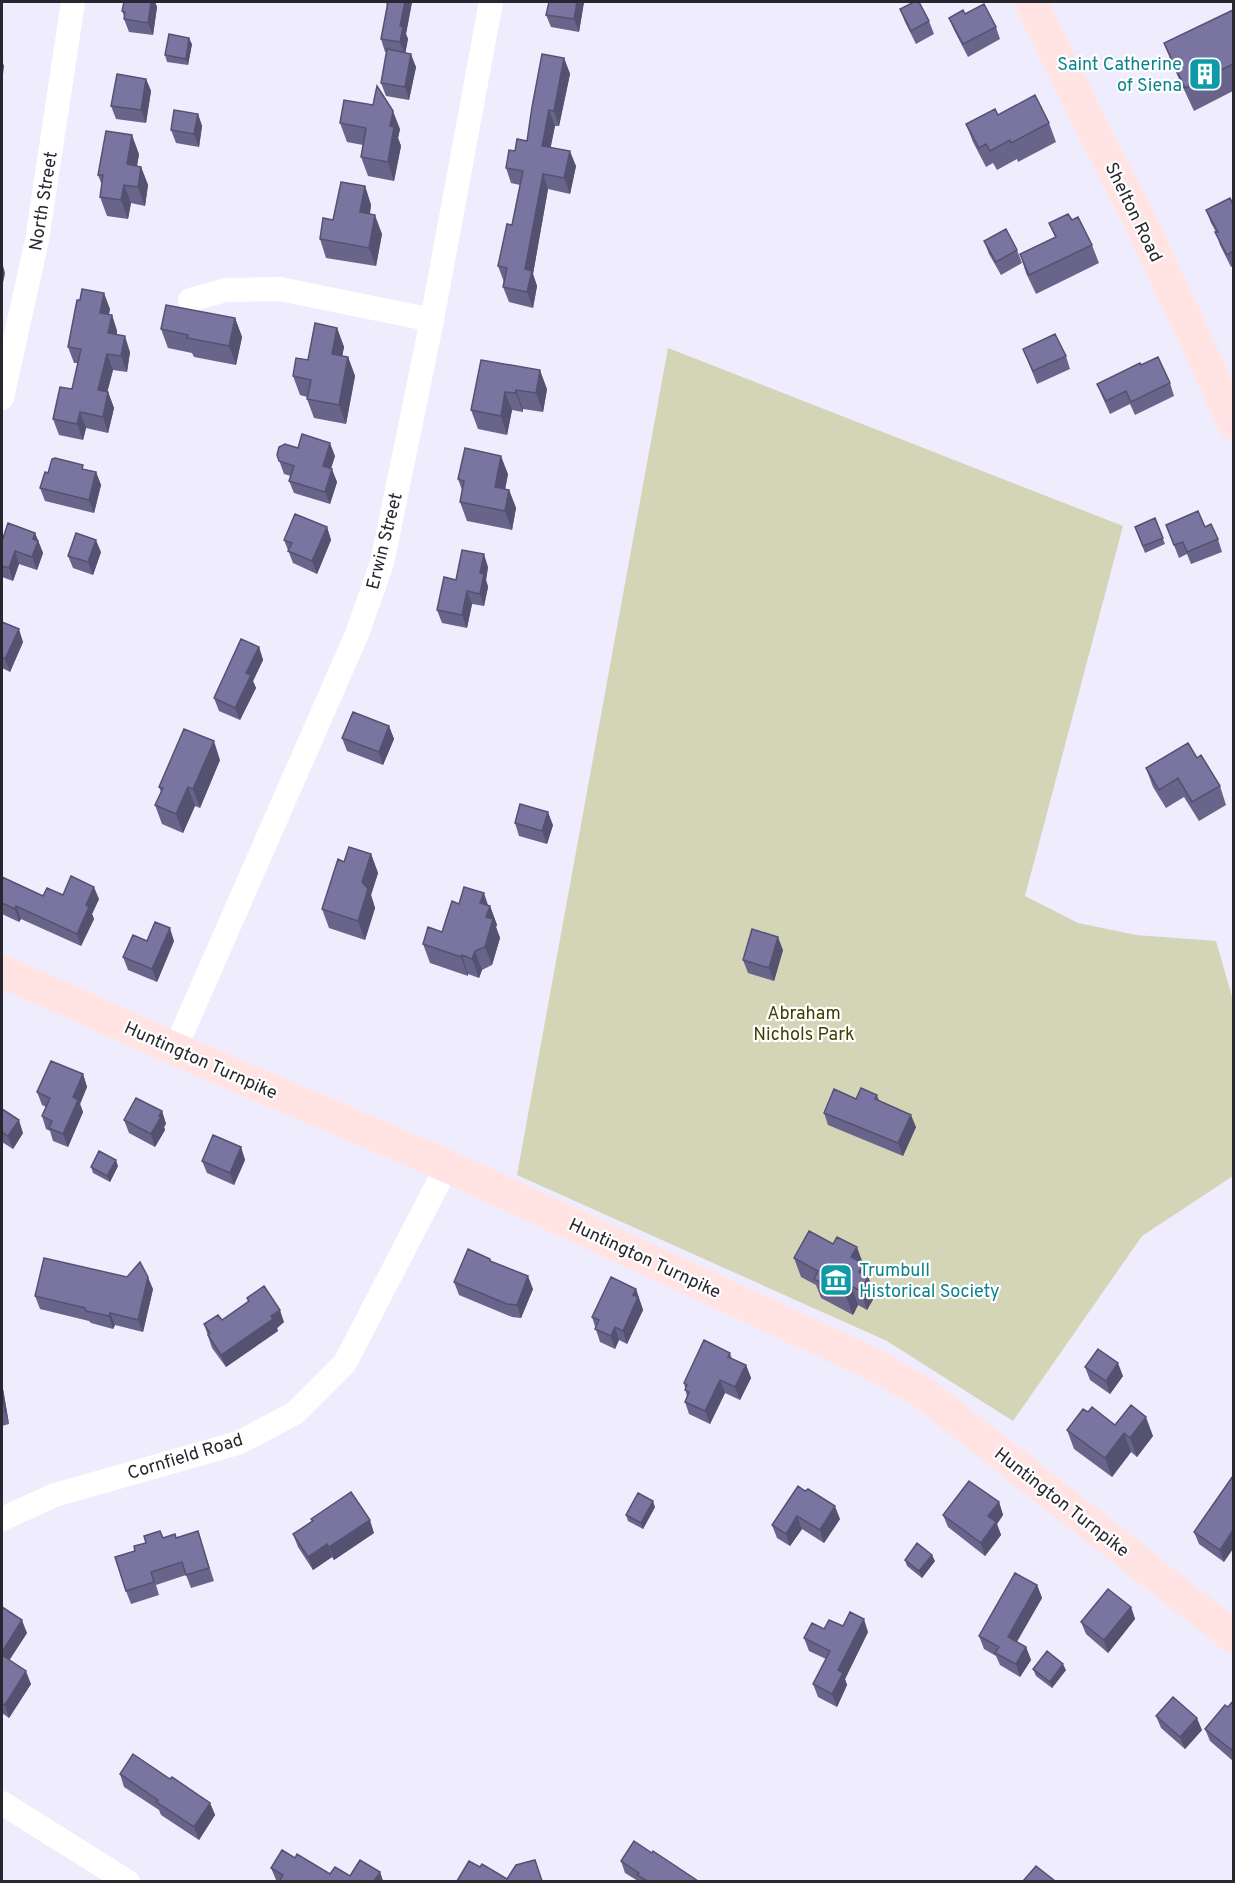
<svg xmlns="http://www.w3.org/2000/svg" width="1235" height="1883" viewBox="0 0 1235 1883" font-family="Overpass,sans-serif">
<style>
.green{fill:#d3d5b6}
.lines{fill:none;stroke-linecap:round;stroke-linejoin:round}
.street{stroke:#fff;stroke-width:24}
.secondary{stroke:#ffe4e3;stroke-width:33}
.wall{fill:#69648a}
.shaded-wall{fill:#555171}
.building{fill:#7a74a1;stroke:#555171;stroke-width:1.5}
.labels{text-anchor:middle;stroke-width:4.5;stroke-linejoin:round;paint-order:stroke}
.culture-label{font-size:18px;fill:#0d838f;stroke:#fff;text-anchor:end}
.street-label{font-size:18px;fill:#28272f;stroke:#fff}
.park-label{font-size:18px;fill:#404100;stroke:#fff}
</style>
<rect width="100%" height="100%" fill="#eeecfd"/>
<!-- green -->
<path class="green" d="M 668,348 L 1123,526 L 1025,896 L 1078,923 L 1136,935 L 1216,941 L 1233,1000 L 1233,1176 L 1142,1236 L 1013,1421 L 887,1341 L 517,1175 Z"/>
<g class="lines">
<!-- street -->
<path class="street" d="M 190,300 L 226,290 L 280,289 L 432,320
M 2,398 L 37,240 L 73,2
M 175,1049 L 357,634 L 382,563 L 432,320 L 491,2
M 2,1519 L 55,1495 L 238,1443 L 295,1413 L 345,1363 L 447,1166
M 2,1803 L 128,1882"/>
<!-- secondary -->
<path class="secondary" d="M 1031,2 L 1094,132 L 1139,219 L 1199,347 L 1234,424
M 2,971 L 175,1049 L 447,1166 L 875,1365 L 925,1394 L 1234,1637"/>
</g>
<!-- wall -->
<path class="wall" d="M 124,2 L 155,2 L 157,7 L 153,35 L 129,32 L 124,19 L 124,16 L 122,11 Z
M 386,2 L 412,2 L 406,34 L 408,39 L 405,53 L 416,67 L 409,100 L 386,96 L 381,83 L 387,52 L 385,52 L 381,39 L 387,6 Z
M 549,2 L 584,2 L 579,32 L 551,27 L 546,15 Z
M 900,9 L 929,21 L 934,34 L 916,44 L 905,22 Z
M 1233,10 L 1233,91 L 1194,111 L 1173,66 L 1164,43 Z
M 965,14 L 996,27 L 1000,39 L 968,57 L 954,30 L 949,18 Z
M 192,44 L 188,65 L 167,62 L 165,55 Z
M 564,58 L 570,74 L 559,126 L 555,126 L 550,147 L 576,166 L 570,194 L 548,189 L 533,274 L 537,286 L 533,308 L 509,302 L 503,287 L 504,282 L 498,266 L 512,225 L 520,185 L 511,183 L 506,168 L 515,151 L 527,141 Z
M 146,79 L 151,91 L 146,123 L 116,119 L 111,106 Z
M 198,114 L 202,126 L 199,147 L 176,143 L 171,130 Z
M 998,115 L 1049,123 L 1056,142 L 1018,162 L 1017,159 L 997,170 L 993,163 L 986,167 L 973,142 L 966,124 Z
M 340,123 L 400,129 L 398,138 L 401,146 L 394,181 L 368,176 L 361,157 L 363,145 L 347,142 Z
M 139,154 L 137,166 L 141,167 L 148,185 L 145,206 L 131,203 L 128,219 L 107,216 L 100,197 L 102,185 L 98,175 Z
M 365,186 L 371,205 L 370,214 L 382,234 L 376,266 L 326,258 L 320,239 L 333,220 Z
M 1233,204 L 1233,266 L 1231,267 L 1220,245 L 1216,232 L 1211,223 L 1206,210 Z
M 1072,220 L 1092,245 L 1099,263 L 1036,294 L 1026,273 L 1020,254 L 1055,237 L 1049,223 Z
M 984,241 L 1017,250 L 1022,263 L 1001,275 L 989,254 Z
M 110,309 L 109,314 L 112,315 L 117,331 L 117,334 L 130,352 L 127,372 L 113,370 L 107,392 L 108,392 L 114,408 L 108,433 L 86,428 L 83,440 L 59,435 L 53,419 L 72,389 L 78,363 L 74,363 L 68,347 Z
M 235,318 L 242,337 L 236,365 L 194,357 L 192,353 L 168,348 L 161,329 Z
M 337,328 L 344,347 L 342,356 L 348,357 L 355,376 L 346,424 L 314,418 L 307,399 L 307,397 L 300,395 L 293,376 Z
M 1023,349 L 1066,356 L 1070,369 L 1037,384 Z
M 481,360 L 547,389 L 543,412 L 523,409 L 523,412 L 512,410 L 507,435 L 478,429 L 471,410 Z
M 1141,365 L 1170,383 L 1174,396 L 1135,415 L 1130,404 L 1110,414 L 1102,396 L 1097,384 Z
M 298,448 L 335,456 L 331,469 L 337,482 L 330,504 L 294,493 L 289,481 L 291,476 L 284,474 L 277,455 Z
M 84,469 L 96,472 L 101,485 L 94,513 L 45,501 L 40,488 L 48,473 Z
M 508,474 L 505,489 L 509,490 L 516,508 L 512,530 L 467,521 L 460,502 L 462,490 L 458,479 Z
M 1155,518 L 1165,544 L 1145,553 L 1135,527 Z
M 1166,525 L 1205,527 L 1218,539 L 1222,552 L 1191,564 L 1187,554 L 1179,558 Z
M 327,527 L 331,540 L 317,574 L 293,563 L 284,540 Z
M 35,533 L 43,553 L 37,570 L 19,564 L 13,581 L 2,577 L 2,541 Z
M 101,552 L 93,575 L 73,568 L 68,556 Z
M 488,567 L 486,580 L 488,587 L 484,606 L 472,604 L 467,628 L 442,623 L 437,610 L 456,580 Z
M 2,622 L 23,642 L 10,672 L 2,668 Z
M 259,647 L 263,660 L 253,681 L 256,688 L 240,720 L 219,711 L 214,698 Z
M 389,726 L 394,739 L 383,765 L 347,751 L 342,738 Z
M 1197,758 L 1220,786 L 1226,805 L 1199,821 L 1184,797 L 1166,808 L 1153,787 L 1146,768 Z
M 220,760 L 200,808 L 195,806 L 183,833 L 162,824 L 155,805 L 161,792 L 159,787 Z
M 515,823 L 553,825 L 547,844 L 519,836 Z
M 371,854 L 378,873 L 371,895 L 375,908 L 365,940 L 329,928 L 322,909 L 344,862 Z
M 2,877 L 43,896 L 63,895 L 99,899 L 92,914 L 94,919 L 81,946 L 21,919 L 19,922 L 2,914 Z
M 459,904 L 490,906 L 497,925 L 496,927 L 500,938 L 492,965 L 482,970 L 479,978 L 468,974 L 468,976 L 430,963 L 423,944 L 442,932 Z
M 147,941 L 174,941 L 157,982 L 128,970 L 123,957 Z
M 783,950 L 774,981 L 748,973 L 743,960 Z
M 83,1074 L 87,1087 L 80,1104 L 83,1112 L 68,1147 L 53,1141 L 50,1131 L 46,1129 L 42,1116 L 46,1107 L 42,1105 L 37,1092 Z
M 877,1095 L 879,1100 L 916,1127 L 903,1156 L 828,1125 L 824,1113 L 856,1099 Z
M 2,1109 L 23,1133 L 13,1149 L 2,1142 Z
M 162,1111 L 166,1124 L 164,1127 L 165,1130 L 155,1147 L 129,1133 L 124,1120 Z
M 241,1147 L 245,1160 L 234,1185 L 207,1173 L 202,1161 Z
M 118,1166 L 110,1182 L 93,1173 L 91,1167 Z
M 794,1258 L 864,1264 L 875,1296 L 867,1310 L 858,1305 L 853,1315 L 821,1298 L 816,1285 L 801,1277 Z
M 491,1261 L 533,1289 L 521,1318 L 512,1317 L 459,1295 L 454,1282 Z
M 153,1289 L 143,1332 L 115,1325 L 113,1329 L 91,1323 L 89,1321 L 40,1309 L 35,1296 Z
M 636,1289 L 643,1310 L 627,1344 L 619,1340 L 615,1349 L 600,1342 L 592,1317 Z
M 247,1298 L 284,1322 L 277,1328 L 278,1331 L 226,1367 L 212,1348 L 204,1324 L 222,1320 L 248,1302 Z
M 730,1353 L 732,1359 L 746,1365 L 751,1378 L 740,1400 L 725,1393 L 710,1424 L 689,1414 L 685,1402 L 687,1397 L 684,1383 Z
M 1085,1367 L 1123,1376 L 1110,1394 L 1090,1380 Z
M 2,1383 L 9,1424 L 2,1426 Z
M 1088,1412 L 1115,1425 L 1153,1436 L 1137,1457 L 1131,1452 L 1112,1477 L 1074,1449 L 1067,1430 Z
M 1233,1476 L 1224,1562 L 1199,1544 L 1194,1532 Z
M 798,1486 L 840,1519 L 824,1543 L 802,1529 L 790,1546 L 777,1538 L 772,1525 Z
M 999,1502 L 1003,1515 L 997,1524 L 1001,1535 L 985,1556 L 948,1527 L 943,1515 Z
M 655,1507 L 643,1529 L 628,1521 L 626,1515 Z
M 311,1519 L 374,1533 L 334,1560 L 332,1557 L 313,1570 L 298,1547 L 293,1534 L 312,1521 Z
M 198,1531 L 214,1581 L 191,1588 L 186,1575 L 156,1585 L 159,1595 L 131,1604 L 126,1591 L 135,1551 L 163,1538 L 176,1538 Z
M 905,1560 L 935,1561 L 922,1578 L 907,1566 Z
M 1037,1585 L 1042,1598 L 1017,1642 L 1026,1647 L 1031,1660 L 1020,1677 L 1000,1665 L 996,1656 L 984,1649 L 979,1636 Z
M 2,1607 L 27,1633 L 9,1660 L 31,1684 L 9,1718 L 2,1713 Z
M 1131,1607 L 1135,1619 L 1108,1653 L 1086,1634 L 1081,1622 Z
M 843,1626 L 868,1632 L 845,1679 L 847,1685 L 837,1707 L 818,1697 L 813,1684 L 826,1659 L 809,1651 L 804,1638 L 824,1629 Z
M 1033,1669 L 1066,1670 L 1052,1688 L 1036,1676 Z
M 1233,1701 L 1233,1761 L 1210,1741 L 1205,1729 L 1228,1707 Z
M 1156,1716 L 1202,1730 L 1185,1749 L 1161,1728 Z
M 120,1774 L 170,1779 L 210,1803 L 215,1815 L 199,1840 L 161,1815 L 159,1810 L 124,1787 Z
M 652,1853 L 698,1881 L 638,1881 L 625,1873 L 621,1861 Z
M 295,1858 L 330,1874 L 350,1876 L 380,1872 L 383,1881 L 277,1881 L 276,1880 L 271,1868 Z"/>
<!-- shaded-wall -->
<path class="shaded-wall" d="M 151,2 L 155,2 L 157,7 L 153,35 L 148,23 Z
M 405,2 L 412,2 L 406,34 L 408,39 L 405,55 L 400,42 L 400,26 Z
M 577,2 L 584,2 L 579,32 L 574,19 Z
M 189,38 L 192,44 L 188,65 L 186,59 Z
M 411,54 L 416,67 L 409,100 L 405,87 Z
M 564,58 L 570,74 L 559,126 L 554,111 Z
M 2,60 L 4,66 L 2,83 Z
M 146,79 L 151,91 L 146,123 L 141,110 Z
M 549,110 L 555,126 L 548,161 L 542,146 Z
M 393,111 L 400,129 L 398,138 L 401,146 L 394,181 L 388,162 L 390,126 Z
M 198,114 L 202,126 L 199,147 L 194,134 Z
M 132,135 L 139,154 L 134,183 L 127,164 Z
M 570,151 L 576,166 L 570,194 L 564,178 Z
M 141,167 L 148,185 L 145,206 L 138,187 Z
M 543,174 L 548,189 L 533,274 L 537,286 L 533,308 L 527,292 L 525,269 Z
M 124,185 L 131,203 L 128,219 L 121,200 Z
M 365,186 L 371,205 L 367,231 L 360,212 Z
M 375,215 L 382,234 L 376,266 L 369,248 Z
M 2,262 L 5,273 L 2,288 Z
M 104,293 L 110,309 L 106,329 L 100,313 Z
M 112,315 L 117,331 L 114,349 L 108,333 Z
M 235,318 L 242,337 L 236,365 L 229,346 Z
M 337,328 L 344,347 L 339,373 L 332,354 Z
M 125,336 L 130,352 L 127,372 L 121,356 Z
M 107,354 L 113,370 L 104,405 L 98,390 Z
M 348,357 L 355,376 L 346,424 L 339,405 Z
M 540,370 L 547,389 L 543,412 L 536,393 Z
M 516,390 L 523,409 L 523,412 L 516,393 Z
M 108,392 L 114,408 L 108,433 L 103,417 Z
M 505,392 L 512,410 L 507,435 L 501,416 Z
M 80,412 L 86,428 L 83,440 L 77,424 Z
M 330,443 L 335,456 L 327,479 L 323,466 Z
M 501,456 L 508,474 L 502,506 L 495,487 Z
M 332,469 L 337,482 L 330,504 L 325,492 Z
M 96,472 L 101,485 L 94,513 L 89,500 Z
M 509,490 L 516,508 L 512,530 L 505,511 Z
M 327,527 L 331,540 L 317,574 L 312,561 Z
M 35,533 L 43,553 L 37,570 L 32,557 L 33,539 Z
M 96,540 L 101,552 L 93,575 L 88,562 Z
M 15,551 L 19,564 L 13,581 L 9,568 Z
M 484,554 L 488,567 L 486,580 L 488,587 L 484,606 L 480,594 L 480,573 Z
M 467,591 L 472,604 L 467,628 L 462,615 Z
M 19,629 L 23,642 L 10,672 L 5,659 Z
M 259,647 L 263,660 L 253,681 L 256,688 L 240,720 L 235,708 L 246,673 Z
M 389,726 L 394,739 L 383,765 L 379,752 Z
M 214,741 L 220,760 L 200,808 L 193,789 Z
M 188,787 L 195,806 L 183,833 L 176,814 Z
M 548,812 L 553,825 L 547,844 L 542,831 Z
M 371,854 L 378,873 L 371,895 L 375,908 L 365,940 L 358,921 L 362,882 Z
M 94,887 L 99,899 L 92,914 L 94,919 L 81,946 L 77,934 L 86,905 Z
M 484,893 L 489,908 L 490,906 L 497,925 L 496,927 L 500,938 L 492,965 L 485,947 L 480,903 Z
M 16,906 L 21,919 L 19,922 L 15,909 Z
M 170,928 L 174,941 L 157,982 L 152,969 Z
M 778,937 L 783,950 L 774,981 L 769,968 Z
M 475,951 L 482,970 L 479,978 L 472,959 Z
M 462,955 L 468,974 L 468,976 L 461,957 Z
M 83,1074 L 87,1087 L 80,1104 L 83,1112 L 68,1147 L 63,1134 L 73,1097 Z
M 162,1111 L 166,1124 L 164,1127 L 165,1130 L 155,1147 L 151,1134 Z
M 911,1115 L 916,1127 L 903,1156 L 898,1143 Z
M 19,1120 L 23,1133 L 13,1149 L 8,1136 Z
M 241,1147 L 245,1160 L 234,1185 L 230,1173 Z
M 116,1160 L 118,1166 L 110,1182 L 107,1176 Z
M 857,1247 L 875,1296 L 867,1310 L 861,1291 L 851,1257 Z
M 528,1276 L 533,1289 L 521,1318 L 517,1305 Z
M 148,1277 L 153,1289 L 143,1332 L 138,1320 Z
M 851,1286 L 858,1305 L 853,1315 L 846,1296 Z
M 636,1289 L 643,1310 L 627,1344 L 623,1331 L 633,1295 Z
M 280,1310 L 284,1322 L 277,1328 L 278,1331 L 226,1367 L 221,1355 Z
M 110,1313 L 115,1325 L 113,1329 L 109,1316 Z
M 615,1327 L 619,1340 L 615,1349 L 611,1336 Z
M 1118,1363 L 1123,1376 L 1110,1394 L 1106,1381 Z
M 746,1365 L 751,1378 L 740,1400 L 735,1387 Z
M 720,1380 L 725,1393 L 710,1424 L 705,1411 Z
M 2,1383 L 9,1424 L 5,1411 L 2,1394 Z
M 1146,1417 L 1153,1436 L 1137,1457 L 1130,1438 Z
M 1124,1433 L 1131,1452 L 1112,1477 L 1105,1458 Z
M 653,1501 L 655,1507 L 643,1529 L 641,1523 Z
M 999,1502 L 1003,1515 L 997,1524 L 1001,1535 L 985,1556 L 981,1543 L 988,1516 Z
M 835,1506 L 840,1519 L 824,1543 L 820,1530 Z
M 797,1516 L 802,1529 L 790,1546 L 786,1534 Z
M 370,1520 L 374,1533 L 334,1560 L 329,1547 Z
M 1233,1530 L 1233,1549 L 1224,1562 L 1220,1550 Z
M 327,1544 L 332,1557 L 313,1570 L 308,1557 Z
M 932,1555 L 935,1561 L 922,1578 L 919,1571 Z
M 1037,1585 L 1042,1598 L 1012,1649 L 1008,1637 Z
M 1131,1607 L 1135,1619 L 1108,1653 L 1104,1640 Z
M 864,1619 L 868,1632 L 845,1679 L 847,1685 L 837,1707 L 832,1694 L 838,1670 Z
M 22,1620 L 27,1633 L 5,1667 L 2,1658 L 2,1652 Z
M 1026,1647 L 1031,1660 L 1020,1677 L 1016,1664 Z
M 1063,1664 L 1066,1670 L 1052,1688 L 1050,1682 Z
M 26,1671 L 31,1684 L 9,1718 L 5,1705 Z
M 1197,1718 L 1202,1730 L 1185,1749 L 1180,1737 Z
M 210,1803 L 215,1815 L 199,1840 L 194,1827 Z
M 380,1872 L 383,1881 L 374,1881 Z"/>
<!-- building -->
<path class="building" d="M 124,2 L 151,2 L 148,23 L 124,19 L 125,12 L 122,11 Z
M 388,2 L 405,2 L 400,26 L 403,27 L 400,42 L 381,39 Z
M 549,2 L 577,2 L 574,19 L 546,15 Z
M 914,2 L 919,2 L 929,21 L 911,31 L 900,9 Z
M 984,4 L 996,27 L 963,44 L 949,18 L 963,10 L 965,14 Z
M 1233,10 L 1233,64 L 1185,88 L 1164,43 Z
M 169,34 L 189,38 L 186,59 L 165,55 Z
M 387,49 L 411,54 L 405,87 L 381,83 Z
M 542,54 L 564,58 L 554,111 L 549,110 L 542,146 L 570,151 L 564,178 L 543,174 L 525,269 L 532,271 L 527,292 L 503,287 L 507,268 L 498,266 L 507,224 L 512,225 L 523,171 L 506,168 L 509,150 L 515,151 L 517,139 L 527,141 L 532,107 Z
M 117,74 L 146,79 L 141,110 L 111,106 Z
M 377,86 L 393,111 L 390,126 L 394,127 L 388,162 L 361,157 L 366,128 L 340,123 L 344,100 L 373,105 Z
M 1035,95 L 1049,123 L 1011,143 L 1010,140 L 990,151 L 986,144 L 979,148 L 966,124 L 995,109 L 998,115 Z
M 174,110 L 198,114 L 194,134 L 171,130 Z
M 106,131 L 132,135 L 127,164 L 141,167 L 138,187 L 124,185 L 121,200 L 100,197 L 103,175 L 98,175 Z
M 341,182 L 365,186 L 360,212 L 375,215 L 369,248 L 320,239 L 323,218 L 333,220 Z
M 1230,198 L 1233,204 L 1233,251 L 1227,255 L 1215,232 L 1218,232 L 1206,210 Z
M 1068,214 L 1072,220 L 1078,217 L 1092,245 L 1029,275 L 1020,254 L 1056,237 L 1049,223 Z
M 1006,229 L 1017,250 L 996,262 L 984,241 Z
M 82,289 L 104,293 L 100,313 L 112,315 L 108,333 L 125,336 L 121,356 L 107,354 L 98,390 L 108,392 L 103,417 L 80,412 L 77,424 L 53,419 L 60,387 L 72,389 L 81,349 L 68,347 L 77,300 L 80,300 Z
M 166,305 L 235,318 L 229,346 L 187,338 L 188,335 L 161,329 Z
M 315,323 L 337,328 L 332,354 L 348,357 L 339,405 L 307,399 L 311,380 L 293,376 L 296,358 L 308,360 Z
M 1055,334 L 1066,356 L 1033,371 L 1023,349 Z
M 1158,357 L 1170,383 L 1131,402 L 1126,391 L 1106,401 L 1097,384 L 1140,363 L 1141,365 Z
M 481,360 L 540,370 L 536,393 L 516,390 L 516,393 L 505,392 L 501,416 L 471,410 Z
M 302,434 L 330,443 L 323,466 L 332,469 L 325,492 L 289,481 L 294,466 L 279,461 L 277,455 L 279,447 L 285,444 L 298,448 Z
M 465,448 L 501,456 L 495,487 L 509,490 L 505,511 L 460,502 L 464,481 L 458,479 Z
M 55,458 L 83,465 L 82,469 L 96,472 L 89,500 L 40,488 L 45,472 L 48,473 L 52,459 Z
M 1198,511 L 1205,527 L 1211,524 L 1218,539 L 1187,552 L 1183,542 L 1174,545 L 1166,525 Z
M 295,514 L 327,527 L 312,561 L 288,551 L 292,543 L 284,540 Z
M 1155,518 L 1163,538 L 1143,546 L 1135,527 Z
M 8,523 L 35,533 L 33,539 L 38,541 L 32,557 L 15,551 L 9,568 L 2,566 L 2,541 Z
M 76,533 L 96,540 L 88,562 L 68,556 Z
M 462,550 L 484,554 L 480,573 L 484,574 L 480,594 L 467,591 L 462,615 L 437,610 L 444,577 L 456,580 Z
M 2,622 L 19,629 L 5,659 L 2,657 Z
M 241,639 L 259,647 L 246,673 L 251,675 L 235,708 L 214,698 Z
M 353,712 L 389,726 L 379,752 L 342,738 Z
M 184,729 L 214,741 L 193,789 L 188,787 L 176,814 L 155,805 L 163,788 L 159,787 Z
M 1188,743 L 1197,758 L 1201,755 L 1220,786 L 1192,802 L 1178,778 L 1159,790 L 1146,768 Z
M 520,804 L 548,812 L 542,831 L 515,823 Z
M 349,847 L 371,854 L 362,882 L 368,889 L 358,921 L 322,909 L 338,859 L 344,862 Z
M 71,876 L 94,887 L 86,905 L 89,907 L 77,934 L 16,906 L 15,909 L 2,903 L 2,877 L 43,896 L 47,888 L 63,895 Z
M 464,887 L 484,893 L 480,903 L 490,906 L 486,917 L 493,919 L 485,947 L 475,951 L 472,959 L 462,955 L 461,957 L 423,944 L 428,927 L 442,932 L 452,901 L 459,904 Z
M 155,922 L 170,928 L 152,969 L 123,957 L 133,935 L 147,941 Z
M 752,929 L 778,937 L 769,968 L 743,960 Z
M 51,1061 L 83,1074 L 73,1097 L 78,1100 L 63,1134 L 49,1128 L 52,1121 L 42,1116 L 50,1098 L 37,1092 Z
M 861,1088 L 877,1095 L 875,1099 L 911,1115 L 898,1143 L 824,1113 L 834,1089 L 856,1099 Z
M 136,1098 L 162,1111 L 159,1116 L 161,1117 L 151,1134 L 124,1120 Z
M 2,1109 L 19,1120 L 8,1136 L 2,1132 Z
M 213,1135 L 241,1147 L 230,1173 L 202,1161 Z
M 99,1151 L 116,1160 L 107,1176 L 91,1167 Z
M 809,1231 L 833,1244 L 837,1237 L 857,1247 L 851,1257 L 864,1264 L 859,1272 L 868,1277 L 861,1291 L 851,1286 L 846,1296 L 814,1279 L 818,1271 L 794,1258 Z
M 468,1249 L 490,1259 L 490,1261 L 528,1276 L 517,1305 L 507,1304 L 454,1282 Z
M 44,1258 L 127,1277 L 140,1262 L 148,1277 L 138,1320 L 110,1313 L 109,1316 L 86,1311 L 85,1308 L 35,1296 Z
M 611,1277 L 636,1289 L 633,1295 L 638,1297 L 623,1331 L 615,1327 L 611,1336 L 595,1329 L 599,1320 L 592,1317 Z
M 264,1286 L 280,1310 L 271,1316 L 273,1319 L 221,1355 L 208,1335 L 210,1333 L 204,1324 L 218,1315 L 222,1320 L 249,1301 L 247,1298 Z
M 704,1340 L 730,1353 L 728,1357 L 746,1365 L 735,1387 L 720,1380 L 705,1411 L 685,1402 L 689,1392 L 685,1390 L 687,1385 L 684,1383 Z
M 1098,1349 L 1118,1363 L 1106,1381 L 1085,1367 Z
M 2,1394 L 5,1411 L 2,1412 Z
M 1131,1405 L 1146,1417 L 1130,1438 L 1124,1433 L 1105,1458 L 1067,1430 L 1083,1409 L 1088,1412 L 1092,1407 L 1115,1425 Z
M 1233,1476 L 1233,1530 L 1220,1550 L 1194,1532 Z
M 969,1481 L 999,1502 L 988,1516 L 996,1522 L 981,1543 L 943,1515 Z
M 798,1486 L 805,1491 L 808,1489 L 835,1506 L 820,1530 L 797,1516 L 786,1534 L 772,1525 Z
M 351,1492 L 370,1520 L 329,1547 L 327,1544 L 308,1557 L 293,1534 L 313,1521 L 311,1519 Z
M 638,1493 L 653,1501 L 641,1523 L 626,1515 Z
M 160,1531 L 163,1538 L 175,1534 L 176,1538 L 198,1531 L 209,1568 L 186,1575 L 182,1562 L 151,1572 L 154,1582 L 126,1591 L 115,1557 L 135,1551 L 134,1546 L 146,1543 L 144,1536 Z
M 917,1543 L 932,1555 L 919,1571 L 905,1560 Z
M 1015,1573 L 1037,1585 L 1008,1637 L 1026,1647 L 1016,1664 L 995,1653 L 999,1647 L 979,1636 Z
M 1108,1589 L 1131,1607 L 1104,1640 L 1081,1622 Z
M 2,1607 L 22,1620 L 2,1652 Z
M 850,1612 L 864,1619 L 838,1670 L 843,1673 L 832,1694 L 813,1684 L 830,1651 L 804,1638 L 812,1623 L 824,1629 L 829,1620 L 843,1626 Z
M 1047,1651 L 1063,1664 L 1050,1682 L 1033,1669 Z
M 2,1655 L 26,1671 L 5,1705 L 2,1703 Z
M 1173,1697 L 1197,1718 L 1180,1737 L 1156,1716 Z
M 1233,1701 L 1233,1751 L 1205,1729 L 1225,1705 L 1228,1707 Z
M 133,1754 L 170,1779 L 172,1777 L 210,1803 L 194,1827 L 156,1802 L 158,1800 L 120,1774 Z
M 634,1841 L 652,1853 L 653,1851 L 698,1881 L 647,1881 L 637,1875 L 639,1873 L 621,1861 Z
M 282,1850 L 295,1858 L 297,1854 L 330,1874 L 335,1867 L 350,1876 L 360,1860 L 380,1872 L 374,1881 L 282,1881 L 280,1880 L 283,1875 L 271,1868 Z
M 535,1860 L 542,1881 L 457,1881 L 469,1861 L 480,1867 L 482,1864 L 507,1879 L 516,1865 Z
M 1036,1866 L 1055,1881 L 1023,1881 Z"/>
<!-- icons -->
<defs>
<symbol id="building-square" viewBox="-11 -11 22 22"><rect x="-9" y="-9" width="18" height="18" rx="4" fill="#0f9aa8" stroke="#fff"/><path d="M-4-6H4V6H1V3H-1V6H-4ZM-2.5-4.3h1.7v1.8h-1.7ZM.8-4.3h1.7v1.8H.8ZM-2.5-1h1.7V.8h-1.7ZM.8-1h1.7V.8H.8Z" fill="#fff"/></symbol>
<symbol id="museum-square" viewBox="-11 -11 22 22"><rect x="-9" y="-9" width="18" height="18" rx="4" fill="#0f9aa8" stroke="#fff"/><path d="M0-6L6-3V-2H-6V-3ZM-5-1h2V3h-2ZM-1-1h2V3h-2ZM3-1h2V3H3ZM-6 4H6V6H-6Z" fill="#fff"/></symbol>
</defs>
<g fill-rule="evenodd">
<use href="#building-square" x="1186" y="55" width="38" height="38"/>
<use href="#museum-square" x="817" y="1261" width="38" height="38"/>
</g>
<g class="labels">
<!-- culture labels -->
<g class="culture-label">
<text x="1182" y="70">Saint Catherine<tspan x="1182" dy="21">of Siena</tspan></text>
<text x="859" y="1276" text-anchor="start">Trumbull<tspan x="859" dy="21">Historical Society</tspan></text>
</g>
<!-- street labels -->
<g class="street-label">
<text transform="translate(43 201) rotate(-81)" y="6">North Street</text>
<text transform="translate(1134 212) rotate(64)" y="6">Shelton Road</text>
<text transform="translate(384 541) rotate(-76)" y="6">Erwin Street</text>
<text transform="translate(201 1060) rotate(24)" y="6">Huntington Turnpike</text>
<text transform="translate(645 1258) rotate(25)" y="6">Huntington Turnpike</text>
<text transform="translate(185 1456) rotate(-17)" y="6">Cornfield Road</text>
<text transform="translate(1062 1502) rotate(38)" y="6">Huntington Turnpike</text>
</g>
<!-- park labels -->
<g class="park-label">
<text x="804" y="1019">Abraham<tspan x="804" dy="21">Nichols Park</tspan></text>
</g>
</g>
<!-- border -->
<rect width="1235" height="1883" fill="none" stroke="#28272f" stroke-width="6"/>
</svg>
